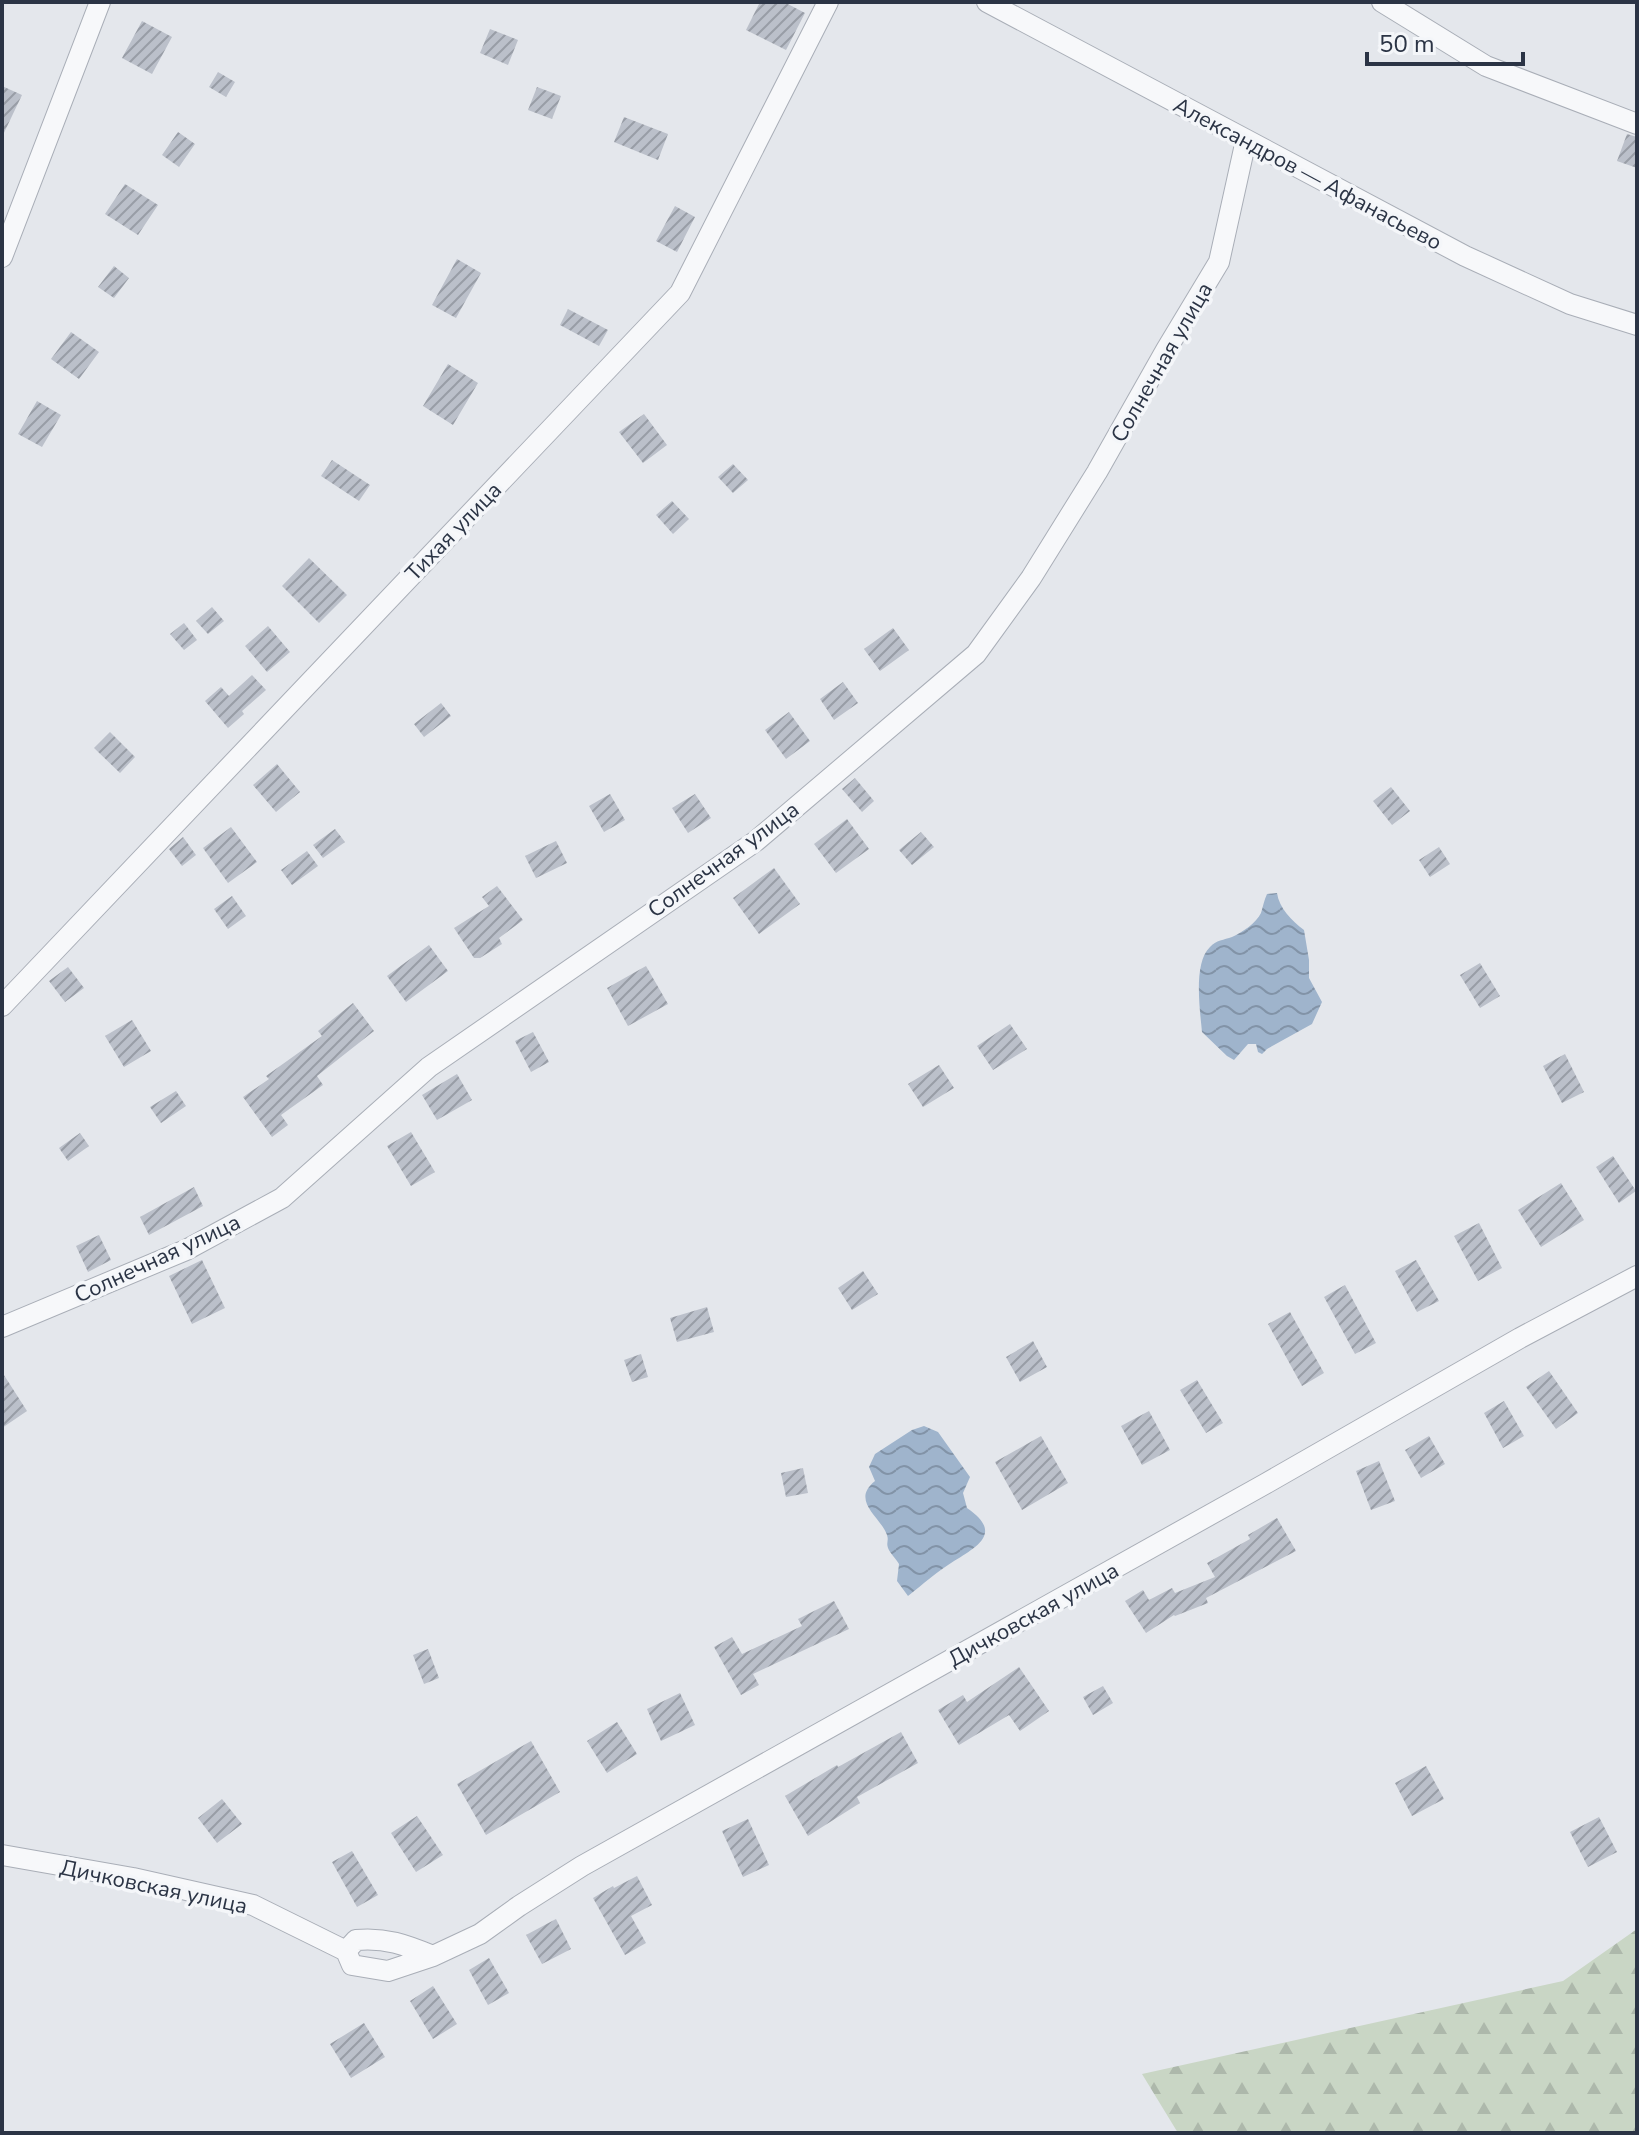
<svg xmlns="http://www.w3.org/2000/svg" width="1639" height="2135" viewBox="0 0 1639 2135" font-family="'Nunito Sans',sans-serif">
<style>
.forest{fill:url(#forest-firs)}
.water{fill:url(#water-waves)}
.building{fill:url(#building-hatch)}
.lines{fill:none;stroke-linecap:round;stroke-linejoin:round}
.street-casing{stroke:#a9aeb7;stroke-width:22}
.street{stroke:#f7f8fa;stroke-width:20}
.labels{text-anchor:middle;stroke-width:7;stroke-linejoin:round;paint-order:stroke}
.street-label{font-size:22px;fill:#2b3445;stroke:#f4f6f9}
</style>
<defs>
<pattern id="forest-firs" width="22" height="20" patternUnits="userSpaceOnUse" patternTransform="scale(2)"><rect width="22" height="20" fill="#c9d6c5"/><path d="M5 1l3.5 6h-7zM16 11l3.5 6h-7z" fill="#adb8ab"/></pattern>
<pattern id="water-waves" width="16" height="10" patternUnits="userSpaceOnUse" patternTransform="scale(2)"><rect width="16" height="10" fill="#9fb4cc"/><path d="M0 5q4-4 8 0t8 0" fill="none" stroke="#8293a7"/></pattern>
<pattern id="building-hatch" width="6" height="6" patternUnits="userSpaceOnUse" patternTransform="scale(2)"><rect width="6" height="6" fill="#bbc0ca"/><path d="M-1 1l2-2M0 6l6-6M5 7l2-2" fill="none" stroke="#989da6"/></pattern>
</defs>
<rect width="100%" height="100%" fill="#e4e7ec"/>
<!-- forest -->
<path class="forest" d="M 1637,1929 L 1637,2133 L 1178,2133 L 1142,2074 L 1563,1981 Z"/>
<!-- water -->
<path class="water" d="M 1277,893 C 1279,908 1292,921 1304,930 L 1309,960 L 1309,978 L 1322,1002 L 1312,1024 L 1267,1049 L 1262,1054 L 1258,1052 L 1256,1044 L 1248,1044 L 1234,1060 L 1227,1056 L 1202,1032 C 1200,1010 1193,963 1210,947 C 1216,940 1224,940 1232,937 C 1243,932 1256,923 1261,913 C 1263,907 1264,900 1267,894 Z
M 924,1426 L 938,1432 L 970,1477 L 963,1493 L 967,1508 C 1002,1532 980,1545 954,1561 C 938,1571 923,1584 908,1596 L 897,1581 L 899,1564 C 896,1559 890,1553 888,1548 C 886,1542 889,1541 887,1535 C 881,1517 850,1501 875,1481 L 869,1467 L 875,1454 L 912,1430 Z"/>
<!-- building -->
<path class="building" d="M 760,2 L 784,2 L 805,13 L 786,50 L 746,30 Z
M 142,21 L 172,37 L 152,74 L 122,58 Z
M 490,29 L 518,40 L 508,65 L 480,53 Z
M 218,72 L 235,82 L 226,97 L 209,87 Z
M 2,86 L 22,95 L 2,137 Z
M 537,87 L 561,96 L 552,119 L 528,110 Z
M 624,117 L 668,134 L 658,160 L 614,142 Z
M 178,132 L 195,144 L 179,167 L 162,155 Z
M 1627,134 L 1637,137 L 1637,168 L 1617,161 Z
M 125,184 L 158,205 L 138,235 L 105,214 Z
M 675,206 L 695,217 L 677,252 L 656,241 Z
M 457,259 L 481,273 L 456,318 L 432,305 Z
M 114,266 L 129,278 L 114,298 L 98,287 Z
M 568,309 L 608,330 L 599,346 L 560,325 Z
M 71,332 L 99,352 L 79,379 L 51,359 Z
M 448,364 L 478,383 L 453,425 L 423,406 Z
M 37,401 L 61,415 L 42,447 L 18,434 Z
M 644,414 L 667,445 L 643,463 L 619,432 Z
M 332,460 L 370,485 L 359,501 L 321,476 Z
M 733,464 L 748,480 L 733,493 L 718,477 Z
M 672,501 L 689,519 L 673,534 L 656,515 Z
M 309,558 L 347,595 L 319,623 L 282,586 Z
M 212,607 L 224,621 L 208,634 L 196,621 Z
M 184,623 L 197,640 L 184,650 L 170,634 Z
M 268,626 L 290,652 L 267,672 L 245,646 Z
M 893,628 L 909,650 L 880,671 L 864,649 Z
M 252,675 L 266,690 L 242,711 L 244,714 L 228,728 L 205,701 L 221,687 L 229,696 Z
M 843,682 L 858,703 L 834,720 L 820,699 Z
M 441,703 L 451,716 L 424,737 L 414,724 Z
M 789,712 L 810,741 L 786,759 L 765,730 Z
M 110,732 L 135,757 L 120,773 L 94,748 Z
M 277,764 L 300,792 L 276,812 L 253,785 Z
M 855,778 L 874,801 L 862,812 L 842,789 Z
M 1391,787 L 1410,811 L 1392,825 L 1373,801 Z
M 610,794 L 625,820 L 604,832 L 589,806 Z
M 695,794 L 711,818 L 688,833 L 672,808 Z
M 847,819 L 869,849 L 836,873 L 814,844 Z
M 231,827 L 257,862 L 228,883 L 203,848 Z
M 335,829 L 345,842 L 323,858 L 313,845 Z
M 921,832 L 934,847 L 912,865 L 899,850 Z
M 183,837 L 196,855 L 182,866 L 169,849 Z
M 556,841 L 567,863 L 536,878 L 525,856 Z
M 1439,847 L 1450,864 L 1430,877 L 1419,860 Z
M 307,851 L 318,866 L 292,885 L 281,870 Z
M 774,868 L 800,904 L 759,934 L 733,898 Z
M 497,886 L 523,920 L 499,938 L 502,944 L 480,958 L 474,958 L 454,928 L 489,906 L 482,897 Z
M 232,896 L 246,916 L 228,929 L 214,909 Z
M 429,945 L 448,971 L 406,1002 L 387,976 Z
M 1480,963 L 1500,996 L 1480,1008 L 1460,975 Z
M 646,966 L 668,1004 L 628,1026 L 607,988 Z
M 68,967 L 84,988 L 65,1002 L 49,981 Z
M 353,1003 L 374,1031 L 317,1076 L 323,1085 L 281,1115 L 288,1125 L 272,1137 L 243,1097 L 269,1079 L 266,1076 L 322,1036 L 318,1031 Z
M 132,1020 L 151,1051 L 124,1067 L 105,1036 Z
M 1010,1024 L 1027,1049 L 993,1070 L 977,1046 Z
M 533,1032 L 549,1062 L 531,1072 L 515,1041 Z
M 1565,1054 L 1584,1092 L 1562,1103 L 1543,1066 Z
M 939,1065 L 954,1088 L 923,1107 L 908,1084 Z
M 457,1074 L 472,1100 L 437,1120 L 422,1095 Z
M 176,1091 L 186,1106 L 161,1123 L 150,1107 Z
M 411,1132 L 435,1172 L 411,1186 L 387,1146 Z
M 80,1133 L 89,1146 L 68,1161 L 59,1148 Z
M 1613,1156 L 1636,1191 L 1619,1203 L 1596,1167 Z
M 1561,1183 L 1584,1220 L 1541,1247 L 1518,1210 Z
M 194,1187 L 203,1206 L 149,1235 L 140,1217 Z
M 1479,1223 L 1502,1268 L 1478,1281 L 1454,1236 Z
M 99,1235 L 111,1260 L 88,1272 L 76,1246 Z
M 202,1260 L 225,1308 L 192,1324 L 169,1276 Z
M 1416,1260 L 1439,1301 L 1417,1312 L 1395,1271 Z
M 863,1271 L 878,1294 L 852,1310 L 838,1288 Z
M 1345,1285 L 1376,1343 L 1355,1354 L 1324,1297 Z
M 707,1307 L 714,1332 L 677,1342 L 670,1318 Z
M 1290,1312 L 1324,1373 L 1302,1386 L 1268,1324 Z
M 1033,1341 L 1047,1367 L 1020,1382 L 1006,1357 Z
M 641,1354 L 648,1377 L 632,1382 L 624,1360 Z
M 1549,1371 L 1578,1413 L 1556,1429 L 1526,1387 Z
M 2,1372 L 27,1411 L 2,1428 Z
M 1197,1380 L 1223,1423 L 1206,1433 L 1180,1390 Z
M 1504,1401 L 1524,1436 L 1503,1448 L 1484,1413 Z
M 1149,1411 L 1170,1450 L 1142,1465 L 1121,1426 Z
M 1041,1436 L 1068,1483 L 1022,1510 L 995,1462 Z
M 1429,1436 L 1445,1464 L 1421,1478 L 1405,1450 Z
M 1379,1461 L 1395,1501 L 1371,1510 L 1356,1471 Z
M 803,1468 L 808,1493 L 786,1497 L 781,1473 Z
M 1277,1518 L 1296,1551 L 1206,1598 L 1208,1603 L 1175,1616 L 1174,1615 L 1146,1633 L 1125,1601 L 1143,1590 L 1149,1600 L 1172,1588 L 1175,1593 L 1215,1577 L 1207,1563 L 1250,1539 L 1248,1535 Z
M 834,1601 L 849,1629 L 753,1674 L 759,1685 L 741,1695 L 714,1647 L 732,1637 L 742,1654 L 802,1626 L 798,1619 Z
M 428,1649 L 439,1678 L 424,1684 L 413,1655 Z
M 1019,1667 L 1049,1711 L 1020,1731 L 1009,1715 L 959,1745 L 938,1710 L 963,1695 L 967,1702 Z
M 1103,1686 L 1113,1703 L 1093,1715 L 1083,1697 Z
M 680,1693 L 695,1725 L 661,1741 L 647,1709 Z
M 617,1722 L 637,1754 L 607,1773 L 587,1741 Z
M 901,1732 L 918,1763 L 857,1797 L 860,1803 L 808,1836 L 785,1796 L 837,1765 L 838,1767 Z
M 531,1741 L 560,1792 L 486,1835 L 457,1784 Z
M 1426,1766 L 1444,1799 L 1412,1816 L 1395,1783 Z
M 222,1799 L 242,1824 L 217,1843 L 198,1818 Z
M 417,1816 L 443,1855 L 416,1872 L 391,1833 Z
M 1599,1817 L 1617,1852 L 1588,1867 L 1570,1832 Z
M 748,1819 L 769,1865 L 743,1877 L 722,1831 Z
M 352,1851 L 378,1895 L 357,1907 L 332,1862 Z
M 637,1876 L 652,1905 L 631,1916 L 646,1943 L 625,1955 L 593,1898 L 613,1886 L 614,1888 Z
M 556,1919 L 571,1949 L 542,1964 L 526,1935 Z
M 489,1958 L 509,1993 L 488,2005 L 469,1970 Z
M 433,1986 L 457,2024 L 433,2039 L 410,2001 Z
M 364,2023 L 385,2057 L 351,2078 L 330,2044 Z"/>
<g class="lines">
<defs>
<path id="street" d="M 987,2 L 1465,256 L 1570,304 L 1637,325
M 1382,2 L 1486,66 L 1637,124
M 2,257 L 100,2
M 2,1006 L 680,293 L 828,2
M 2,1327 L 186,1250 L 282,1198 L 429,1067 L 756,841 L 976,654 L 1031,578 L 1097,472 L 1166,350 L 1219,262 L 1246,140
M 2,1855 L 133,1878 L 253,1905 L 346,1951
M 433,1956 C 406,1945 385,1937 356,1940 L 346,1951 L 352,1965 L 388,1971 L 433,1956 L 480,1934 L 519,1906 L 582,1866 L 1265,1484 L 1520,1338 L 1637,1276"/>
</defs>
<!-- street casing -->
<use href="#street" class="street-casing"/>
<!-- street -->
<use href="#street" class="street"/>
</g>
<g class="labels">
<!-- street labels -->
<g class="street-label">
<text transform="translate(1308 173) rotate(28)" y="8">Александров — Афанасьево</text>
<text transform="translate(1161 362) rotate(-60)" y="8">Солнечная улица</text>
<text transform="translate(453 531) rotate(-46)" y="8">Тихая улица</text>
<text transform="translate(723 859) rotate(-36)" y="8">Солнечная улица</text>
<text transform="translate(157 1258) rotate(-25)" y="8">Солнечная улица</text>
<text transform="translate(1033 1614) rotate(-29)" y="8">Дичковская улица</text>
<text transform="translate(154 1886) rotate(12)" y="8">Дичковская улица</text>
</g>
</g>
<!-- border -->
<rect width="1639" height="2135" fill="none" stroke="#2b3445" stroke-width="8"/>
<!-- scale -->
<path d="M1367 52v12h156v-12" fill="none" stroke="#2b3445" stroke-width="4"/>
<text x="1379" y="52" font-size="24" fill="#2b3445" stroke="#f4f6f9" stroke-width="6" paint-order="stroke">50 m</text>
</svg>
